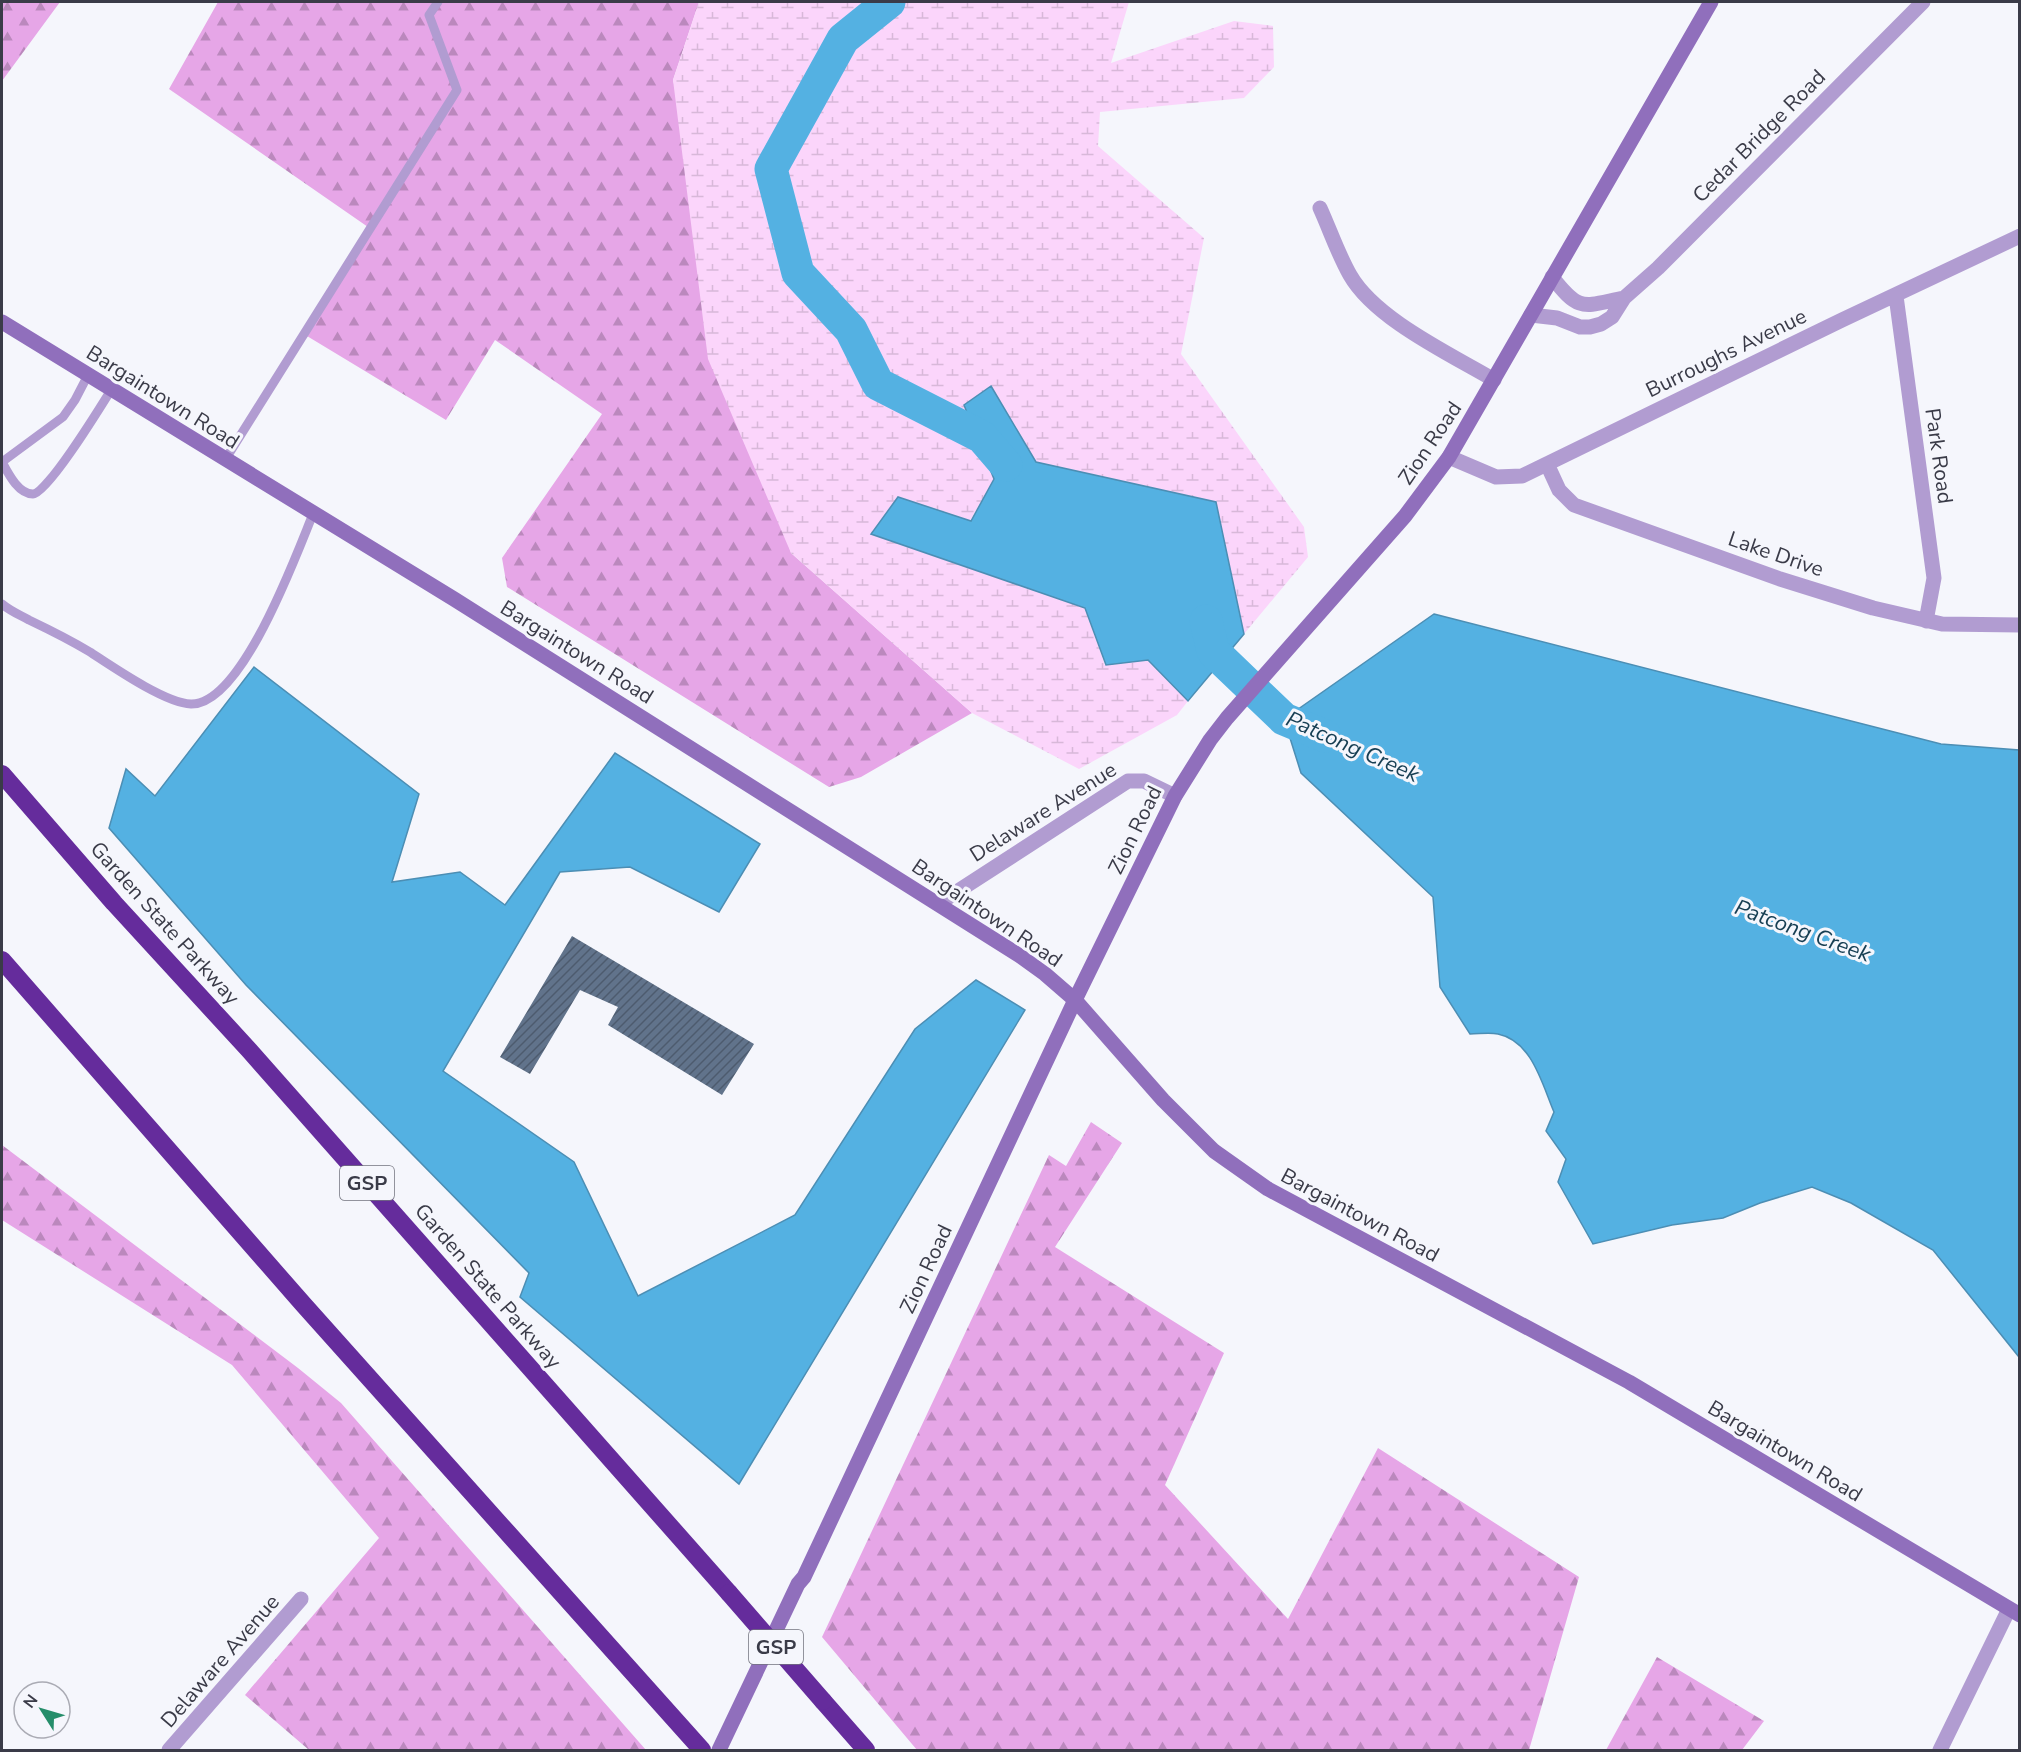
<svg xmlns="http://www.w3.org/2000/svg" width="2021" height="1752" viewBox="0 0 2021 1752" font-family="'Nunito Sans',sans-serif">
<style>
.forest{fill:url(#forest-firs)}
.wetland{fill:url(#wetland-marsh)}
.water{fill:#54b1e2;stroke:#4c8eb4;stroke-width:1.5}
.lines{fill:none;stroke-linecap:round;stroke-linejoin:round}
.river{stroke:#54b1e2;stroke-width:33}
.building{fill:url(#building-hatch)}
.lane{stroke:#b19cd1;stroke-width:9}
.street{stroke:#b19cd1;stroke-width:15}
.secondary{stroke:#906fbc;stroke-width:15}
.highway{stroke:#652c9c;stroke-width:18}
.highway-bridge{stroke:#652c9c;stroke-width:18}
.labels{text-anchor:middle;stroke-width:6;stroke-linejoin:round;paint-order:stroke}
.shield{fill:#f5f6fc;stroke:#72737e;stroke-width:1.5}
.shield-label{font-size:20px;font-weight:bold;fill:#3a3b48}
.street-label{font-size:21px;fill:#3a3b48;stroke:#f5f6fc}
.water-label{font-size:22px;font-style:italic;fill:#163e53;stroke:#f5f6fc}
</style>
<defs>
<pattern id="forest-firs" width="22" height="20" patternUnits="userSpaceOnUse" patternTransform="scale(1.5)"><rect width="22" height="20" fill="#e6a6e7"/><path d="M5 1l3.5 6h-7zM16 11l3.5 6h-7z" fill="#bb88bd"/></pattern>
<pattern id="wetland-marsh" width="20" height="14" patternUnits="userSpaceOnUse" patternTransform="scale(1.5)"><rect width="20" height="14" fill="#fbd5fb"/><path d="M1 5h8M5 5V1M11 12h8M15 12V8" fill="none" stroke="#d8b8d9"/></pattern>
<pattern id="building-hatch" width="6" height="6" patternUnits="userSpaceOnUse" patternTransform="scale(1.5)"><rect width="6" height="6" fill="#61738b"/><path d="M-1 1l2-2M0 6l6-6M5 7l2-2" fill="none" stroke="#4d5b6e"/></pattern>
</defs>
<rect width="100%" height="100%" fill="#f5f6fc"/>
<!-- forest -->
<path class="forest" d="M 2,2 L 60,2 L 2,81 Z
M 218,2 L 699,2 L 673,80 L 791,553 L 972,713 L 861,777 L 829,787 L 507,587 L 502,558 L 602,414 L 495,340 L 446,420 L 302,333 L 368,227 L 169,89 Z
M 1091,1122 L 1122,1143 L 1055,1247 L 1224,1353 L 1165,1485 L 1288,1619 L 1378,1448 L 1579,1577 L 1529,1750 L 917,1750 L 822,1637 L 1049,1155 L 1066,1166 Z
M 2,1145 L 298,1368 L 341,1403 L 646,1750 L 309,1750 L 245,1695 L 379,1538 L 232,1365 L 2,1220 Z
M 1657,1657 L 1764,1721 L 1742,1750 L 1606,1750 Z"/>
<!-- wetland -->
<path class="wetland" d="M 699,2 L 1129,2 L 1111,63 L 1234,21 L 1273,26 L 1274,67 L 1244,98 L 1100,112 L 1098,146 L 1204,238 L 1181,354 L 1304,527 L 1308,557 L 1244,634 L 1216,502 L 1036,462 L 991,386 L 964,405 L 994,479 L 970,521 L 898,497 L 871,534 L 1085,608 L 1105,665 L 1148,660 L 1188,701 L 1177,715 L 1079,769 L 972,713 L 791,553 L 708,359 L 673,80 Z"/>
<!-- water -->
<path class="water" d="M 991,386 L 1036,462 L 1216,502 L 1244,634 L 1188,701 L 1148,660 L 1106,665 L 1085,608 L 871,534 L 898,497 L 971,521 L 994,479 L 964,405 Z
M 1434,614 L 1941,744 L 2019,750 L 2019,1357 L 1933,1250 L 1851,1203 L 1812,1187 L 1760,1203 L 1723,1218 L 1672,1225 L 1593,1244 L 1558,1182 L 1566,1159 L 1546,1131 L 1554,1112 C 1542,1084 1532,1041 1498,1034 C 1489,1032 1479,1034 1470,1034 L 1440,987 L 1433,897 L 1301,773 L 1284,719 Z
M 254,667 L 419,794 L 392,882 L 460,872 L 505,905 L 615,753 L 760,844 L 719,912 L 630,867 L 560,872 L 443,1071 L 574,1162 L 638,1296 L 795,1215 L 915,1029 L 976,980 L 1025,1010 L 739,1484 L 520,1297 L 529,1273 L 246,985 L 109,828 L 126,769 L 155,796 Z"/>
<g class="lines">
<!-- river -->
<path class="river" d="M 889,2 L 843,39 L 771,169 L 798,273 L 851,330 L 878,384 L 982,437 L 1006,465
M 1206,621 L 1213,651 L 1284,719 L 1325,736"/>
</g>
<!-- building -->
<path class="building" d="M 572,936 L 754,1044 L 722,1095 L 608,1025 L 618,1007 L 580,990 L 530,1074 L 500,1057 Z"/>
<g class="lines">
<!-- lane -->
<path class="lane" d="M 225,460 L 457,90 L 429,15 L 438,2
M 2,462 C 8,473 18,494 33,494 C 47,494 101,406 111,390
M 2,462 L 63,417 L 75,400 L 88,375
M 2,604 C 10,611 20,615 29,620 C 50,630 70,640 90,652 C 113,667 165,703 191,704 C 242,705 296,555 313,514"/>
<!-- street -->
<path class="street" d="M 1320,208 C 1330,230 1338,254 1350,275 C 1375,319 1450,354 1494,380
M 1552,277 C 1580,313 1583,306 1624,298
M 1896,296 L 1934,578 L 1926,621
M 1531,315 L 1557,318 L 1580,327 L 1590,327 L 1601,324 L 1612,317 L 1624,298 L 1658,268 L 1923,2
M 1449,457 L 1496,477 L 1522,476 L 1842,320 L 2020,236
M 1547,464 L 1559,490 L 1574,505 L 1780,579 L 1873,608 L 1942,624 L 2020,625
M 938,904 L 1128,781 L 1144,781 L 1175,796
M 169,1750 L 301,1599
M 1940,1750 L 2009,1609"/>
<!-- secondary -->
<path class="secondary" d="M 2,322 L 454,599 L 1020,956 L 1045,974 L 1075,1000 L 1163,1100 L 1214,1151 L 1268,1189 L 1629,1382 L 2020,1615
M 719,1750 L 798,1584 L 804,1577 L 1075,1000 L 1175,796 L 1210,740 L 1227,718 L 1405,516 L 1449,457 L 1711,2"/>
<!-- highway -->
<path class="highway" d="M 2,774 L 114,903 L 249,1050 L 729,1593
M 2,960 L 303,1304 L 702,1750
M 823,1701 L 866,1750"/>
<!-- highway-bridge -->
<path class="highway-bridge" d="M 729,1593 L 823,1701"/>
</g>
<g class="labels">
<!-- shield labels -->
<g class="shield">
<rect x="340" y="1166" width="54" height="34" rx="4.5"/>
<rect x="749" y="1630" width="54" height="34" rx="4.5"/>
</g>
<g class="shield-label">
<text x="367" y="1190">GSP</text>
<text x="776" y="1654">GSP</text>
</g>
<!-- street labels -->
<g class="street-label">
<text transform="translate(1759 136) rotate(-45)" y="7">Cedar Bridge Road</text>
<text transform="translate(1726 353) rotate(-26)" y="7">Burroughs Avenue</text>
<text transform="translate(163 397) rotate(32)" y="7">Bargaintown Road</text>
<text transform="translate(1430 443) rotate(-56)" y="7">Zion Road</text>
<text transform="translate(1939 456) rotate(82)" y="7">Park Road</text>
<text transform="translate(1776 554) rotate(19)" y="7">Lake Drive</text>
<text transform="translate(577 652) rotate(32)" y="7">Bargaintown Road</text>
<text transform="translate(1043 812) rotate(-32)" y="7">Delaware Avenue</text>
<text transform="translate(1135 830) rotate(-64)" y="7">Zion Road</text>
<text transform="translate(987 913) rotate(34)" y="7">Bargaintown Road</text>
<text transform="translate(165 923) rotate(48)" y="7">Garden State Parkway</text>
<text transform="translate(1360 1215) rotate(28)" y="7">Bargaintown Road</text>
<text transform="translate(926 1269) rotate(-65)" y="7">Zion Road</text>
<text transform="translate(488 1286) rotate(49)" y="7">Garden State Parkway</text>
<text transform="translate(1785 1451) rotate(31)" y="7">Bargaintown Road</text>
<text transform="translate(220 1661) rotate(-49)" y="7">Delaware Avenue</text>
</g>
<!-- water labels -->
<g class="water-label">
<text transform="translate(1353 746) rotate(24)" y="8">Patcong Creek</text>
<text transform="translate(1803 930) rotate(20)" y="8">Patcong Creek</text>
</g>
</g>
<!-- border -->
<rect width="2021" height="1752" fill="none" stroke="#3a3b48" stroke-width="6"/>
<!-- north arrow -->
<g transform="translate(42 1710) rotate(307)"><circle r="28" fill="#f5f6fc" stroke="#aaabb4" stroke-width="1.5"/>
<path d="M0-4.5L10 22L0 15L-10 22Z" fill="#258d6a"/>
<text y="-9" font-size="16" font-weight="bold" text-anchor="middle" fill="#3a3b48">N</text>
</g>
</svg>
